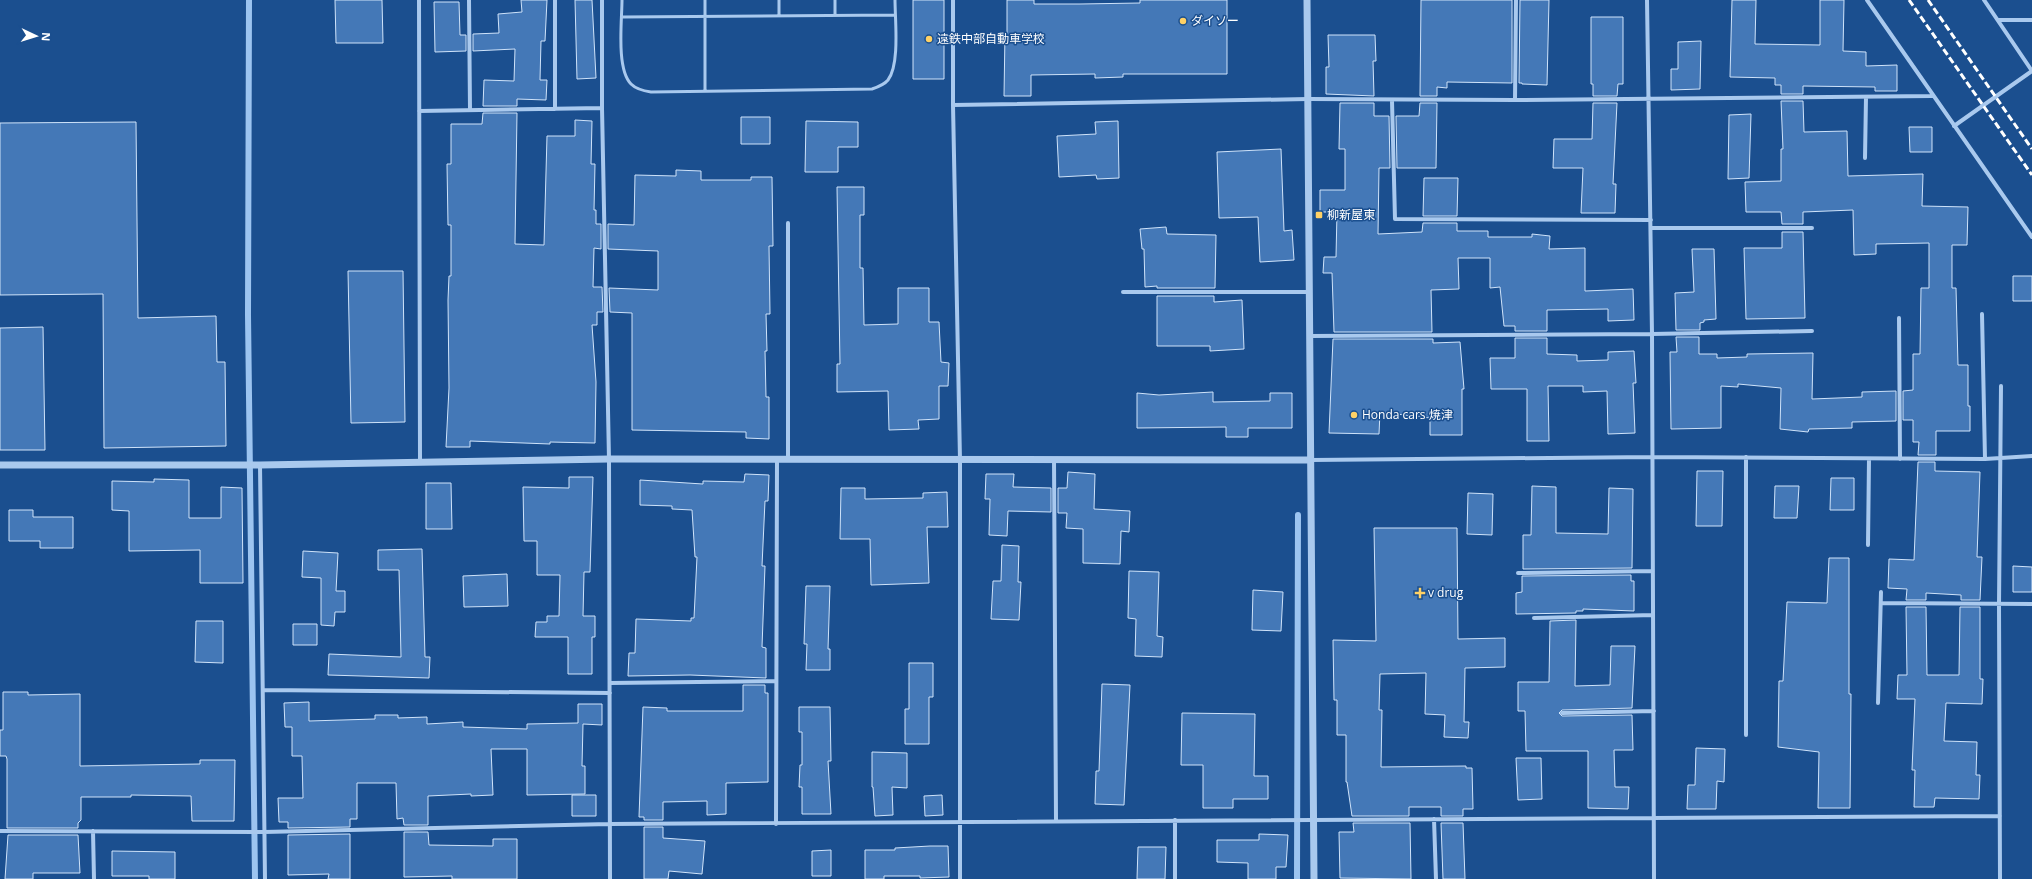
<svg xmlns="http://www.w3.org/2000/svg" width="2032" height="879" viewBox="0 0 2032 879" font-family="'Open Sans','Noto Sans JP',sans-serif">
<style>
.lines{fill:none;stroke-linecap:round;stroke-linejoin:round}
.stream{stroke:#9cc4f0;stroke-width:6}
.building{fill:#4478b7;stroke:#cfe3fa}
.service{stroke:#a9c9ee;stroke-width:3}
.minor{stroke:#a9c9ee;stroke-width:4}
.tertiary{stroke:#a9c9ee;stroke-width:7}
.rail{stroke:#fff;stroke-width:3;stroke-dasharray:7 3;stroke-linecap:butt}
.poi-dot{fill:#ffd166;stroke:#1b4f8f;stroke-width:1.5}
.labels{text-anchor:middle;stroke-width:3;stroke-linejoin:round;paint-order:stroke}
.poi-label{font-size:12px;fill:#fff;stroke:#1b4f8f;text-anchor:start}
</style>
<rect width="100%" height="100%" fill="#1b4f8f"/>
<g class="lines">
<!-- stream -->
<path class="stream" d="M 249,0 L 248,315 L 255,879
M 1297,879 L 1298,515"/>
</g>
<!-- building -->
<path class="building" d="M 335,0 L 382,0 L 383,43 L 336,43 Z
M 521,0 L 547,0 L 545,41 L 541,41 L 540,80 L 547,80 L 546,100 L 517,99 L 517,106 L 483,106 L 484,80 L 514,81 L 515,49 L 473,51 L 473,34 L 499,33 L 498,14 L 522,12 Z
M 575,0 L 592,0 L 596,78 L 577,79 Z
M 913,0 L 944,0 L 944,79 L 913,79 Z
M 1007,0 L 1034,0 L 1034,4 L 1080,4 L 1140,3 L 1140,0 L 1227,0 L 1227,74 L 1123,74 L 1123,77 L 1095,78 L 1095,74 L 1031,75 L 1031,96 L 1004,96 L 1005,33 L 1007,33 Z
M 1421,0 L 1512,0 L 1512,83 L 1447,82 L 1447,88 L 1437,87 L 1437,96 L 1420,96 Z
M 1520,0 L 1549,0 L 1547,85 L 1522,84 L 1522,83 L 1519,83 Z
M 1732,0 L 1756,0 L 1755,44 L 1820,45 L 1820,0 L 1844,0 L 1843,51 L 1866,52 L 1866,66 L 1897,65 L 1897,91 L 1875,91 L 1875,87 L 1803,86 L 1803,94 L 1781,94 L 1781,85 L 1775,85 L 1775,78 L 1730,77 Z
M 434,2 L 459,2 L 460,35 L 466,35 L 466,51 L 435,52 Z
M 1591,17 L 1623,17 L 1623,84 L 1618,84 L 1617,96 L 1593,96 L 1593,84 L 1591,84 Z
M 1328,35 L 1375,35 L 1376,61 L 1373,61 L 1374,96 L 1326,94 L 1326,67 L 1329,67 Z
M 1701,41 L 1700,89 L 1671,90 L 1671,69 L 1678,69 L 1678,42 Z
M 1781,101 L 1803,101 L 1804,132 L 1847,131 L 1848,176 L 1923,174 L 1922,206 L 1968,207 L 1967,245 L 1952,245 L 1952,288 L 1956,288 L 1958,365 L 1968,365 L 1968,406 L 1970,406 L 1970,431 L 1936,431 L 1936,455 L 1918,455 L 1919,442 L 1913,442 L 1913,420 L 1903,420 L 1903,391 L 1913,390 L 1913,354 L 1920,354 L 1921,288 L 1929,288 L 1929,243 L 1876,244 L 1876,254 L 1854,255 L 1853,210 L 1803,212 L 1803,224 L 1782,224 L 1781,212 L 1746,212 L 1745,182 L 1781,181 L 1781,149 L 1783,149 Z
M 1340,103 L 1374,103 L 1374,116 L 1389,116 L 1390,168 L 1379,168 L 1378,234 L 1422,232 L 1423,223 L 1457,223 L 1457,231 L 1488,231 L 1488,237 L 1532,237 L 1532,234 L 1550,236 L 1549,249 L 1585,248 L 1585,291 L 1633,289 L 1634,320 L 1608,321 L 1608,309 L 1547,310 L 1547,331 L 1515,331 L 1515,326 L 1504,326 L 1500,287 L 1490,288 L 1490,258 L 1458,258 L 1459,289 L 1431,290 L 1432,332 L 1334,332 L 1332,273 L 1323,273 L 1324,257 L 1336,257 L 1337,212 L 1320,212 L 1320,190 L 1345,190 L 1345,149 L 1339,149 Z
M 1420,103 L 1437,103 L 1436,168 L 1397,168 L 1396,116 L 1419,116 Z
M 1593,103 L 1617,103 L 1613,184 L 1616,184 L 1615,213 L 1581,213 L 1583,168 L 1553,168 L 1554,139 L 1592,139 Z
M 483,113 L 517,113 L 515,244 L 544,245 L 547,136 L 575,136 L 575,120 L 592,121 L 591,164 L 595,164 L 594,210 L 596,210 L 596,224 L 601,224 L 601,249 L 594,248 L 593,287 L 602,287 L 603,312 L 597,312 L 597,325 L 592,325 L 596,382 L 595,443 L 550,442 L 550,444 L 470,441 L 470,447 L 446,447 L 449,388 L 448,300 L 449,276 L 451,276 L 451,225 L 448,225 L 447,164 L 451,164 L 451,124 L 482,124 Z
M 1751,114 L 1749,178 L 1728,179 L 1729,115 Z
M 741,117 L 770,117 L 770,144 L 741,144 Z
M 806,121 L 858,122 L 858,147 L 838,147 L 838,172 L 805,172 Z
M 1118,121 L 1119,178 L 1097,179 L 1096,175 L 1059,177 L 1057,136 L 1096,134 L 1095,122 Z
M 136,122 L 138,318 L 216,316 L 217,362 L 225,362 L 226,446 L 104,448 L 103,294 L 0,295 L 0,123 Z
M 1909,127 L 1932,127 L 1932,152 L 1910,152 Z
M 1281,149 L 1284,231 L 1292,230 L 1294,260 L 1260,262 L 1258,217 L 1219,218 L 1217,152 Z
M 676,170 L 701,171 L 701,180 L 751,180 L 751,177 L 772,177 L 773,246 L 769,246 L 770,314 L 766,314 L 767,351 L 765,351 L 766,397 L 769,397 L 769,439 L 746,438 L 746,432 L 632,430 L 632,313 L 610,312 L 609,288 L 658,290 L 658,251 L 608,249 L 608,224 L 634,225 L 635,175 L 676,176 Z
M 1424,178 L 1458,178 L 1457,216 L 1423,216 Z
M 837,187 L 864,187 L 864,215 L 860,215 L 860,268 L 863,268 L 864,325 L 898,324 L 898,288 L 929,288 L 929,322 L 939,322 L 941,362 L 949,363 L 948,386 L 939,386 L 939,419 L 918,420 L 919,429 L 889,430 L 888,391 L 837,392 L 837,364 L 840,364 Z
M 1166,227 L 1167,234 L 1216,235 L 1215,288 L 1157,288 L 1157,286 L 1145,287 L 1144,249 L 1142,249 L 1140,229 Z
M 1782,232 L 1803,232 L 1805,318 L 1746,319 L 1744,248 L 1782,248 Z
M 1692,249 L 1714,249 L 1716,319 L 1704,320 L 1704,322 L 1700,323 L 1700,330 L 1676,330 L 1675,293 L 1694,292 Z
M 348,271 L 403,271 L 405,422 L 351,423 Z
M 2013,276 L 2032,276 L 2032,301 L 2013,301 Z
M 1157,296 L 1214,296 L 1214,302 L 1242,300 L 1244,349 L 1210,351 L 1210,346 L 1157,346 Z
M 43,327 L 45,450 L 0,450 L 0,328 Z
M 1676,337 L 1699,337 L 1699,354 L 1717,354 L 1717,358 L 1747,357 L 1747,354 L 1813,353 L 1812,399 L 1862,397 L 1862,392 L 1896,391 L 1896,421 L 1852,422 L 1852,428 L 1809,429 L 1808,432 L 1780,429 L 1781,388 L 1738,384 L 1738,387 L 1721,386 L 1721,428 L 1671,429 L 1670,352 L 1677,352 Z
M 1515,338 L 1547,338 L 1547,354 L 1577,355 L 1577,361 L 1608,360 L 1608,352 L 1634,351 L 1636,383 L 1633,383 L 1635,433 L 1608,434 L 1607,391 L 1583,392 L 1583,386 L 1548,386 L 1549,441 L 1527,441 L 1527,389 L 1491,389 L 1490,358 L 1515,358 Z
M 1333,339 L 1433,339 L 1433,343 L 1460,342 L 1464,389 L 1462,389 L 1462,435 L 1430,435 L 1430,418 L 1380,412 L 1379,434 L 1329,433 Z
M 1213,392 L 1213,402 L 1270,401 L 1270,393 L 1292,393 L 1292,428 L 1248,428 L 1248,437 L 1226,437 L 1226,427 L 1137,428 L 1137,393 L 1159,395 Z
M 1918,462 L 1935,462 L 1935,471 L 1980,472 L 1977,557 L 1982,557 L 1980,600 L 1961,600 L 1961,595 L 1926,593 L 1926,600 L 1906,600 L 1907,589 L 1888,588 L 1889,559 L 1914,560 Z
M 1697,471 L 1723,471 L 1722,526 L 1696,526 Z
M 1068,472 L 1095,474 L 1094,509 L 1130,511 L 1129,532 L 1121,531 L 1120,564 L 1083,563 L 1083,529 L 1066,528 L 1067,513 L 1058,513 L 1058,488 L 1067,488 Z
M 745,474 L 769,475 L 768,501 L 765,501 L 762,566 L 765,566 L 762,647 L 766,648 L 766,678 L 690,675 L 628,676 L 629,653 L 635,653 L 636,619 L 691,621 L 691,618 L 694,618 L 697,557 L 695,557 L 692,510 L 672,509 L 672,506 L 640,505 L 640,480 L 703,484 L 703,481 L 744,482 Z
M 986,474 L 1014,474 L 1013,487 L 1051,488 L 1051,512 L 1008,511 L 1007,536 L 989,535 L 990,499 L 985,499 Z
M 569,477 L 593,477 L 590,572 L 584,572 L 583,616 L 595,616 L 595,637 L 592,637 L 592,674 L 568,674 L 568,637 L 535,637 L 536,622 L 547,622 L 547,616 L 559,616 L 560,575 L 537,575 L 537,541 L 524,541 L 523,487 L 569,488 Z
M 1831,478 L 1854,478 L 1854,510 L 1830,510 Z
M 154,479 L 189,480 L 189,518 L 221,518 L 221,487 L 242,488 L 243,583 L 200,583 L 200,550 L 129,551 L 129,511 L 112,510 L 112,481 L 154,482 Z
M 426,483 L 451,483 L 452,529 L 426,529 Z
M 1532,486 L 1556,487 L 1556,533 L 1608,534 L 1609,488 L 1633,489 L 1632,568 L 1523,569 L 1523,535 L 1531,535 Z
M 1775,486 L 1799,486 L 1797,518 L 1774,518 Z
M 841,488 L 865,488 L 865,499 L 923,498 L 923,493 L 947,492 L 948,527 L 927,527 L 929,583 L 871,585 L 870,539 L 840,539 Z
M 1468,493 L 1493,494 L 1492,535 L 1467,534 Z
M 9,510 L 33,510 L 33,517 L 73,517 L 73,548 L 40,548 L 40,541 L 9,541 Z
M 1374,528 L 1457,528 L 1458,639 L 1505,638 L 1505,667 L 1465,668 L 1464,722 L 1469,722 L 1468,738 L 1444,737 L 1445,715 L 1425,714 L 1426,673 L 1380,674 L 1379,710 L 1382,710 L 1381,767 L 1466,766 L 1466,768 L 1472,768 L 1473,809 L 1463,809 L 1463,816 L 1441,816 L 1441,807 L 1409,807 L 1409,816 L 1352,816 L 1347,782 L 1346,782 L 1346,735 L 1337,735 L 1337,700 L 1334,700 L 1333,640 L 1376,641 Z
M 1002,545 L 1019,546 L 1018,582 L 1021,582 L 1019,620 L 991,619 L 993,581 L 1001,581 Z
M 422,549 L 425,657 L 430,657 L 429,678 L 328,675 L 329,654 L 401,657 L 399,570 L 378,570 L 378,550 Z
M 303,551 L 338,553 L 336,591 L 345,591 L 345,612 L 335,612 L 334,626 L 321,625 L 321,578 L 302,577 Z
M 1829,558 L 1849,558 L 1849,694 L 1851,694 L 1850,808 L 1818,808 L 1819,752 L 1778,747 L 1779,681 L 1783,681 L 1787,602 L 1827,603 Z
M 2013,566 L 2032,567 L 2032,592 L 2013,592 Z
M 1129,571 L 1159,572 L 1157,636 L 1163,637 L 1162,657 L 1135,656 L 1136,619 L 1128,618 Z
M 507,574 L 508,606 L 464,607 L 463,576 Z
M 1631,575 L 1631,581 L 1634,581 L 1634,611 L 1583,609 L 1583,611 L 1576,611 L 1576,613 L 1516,614 L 1516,593 L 1522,592 L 1522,576 Z
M 806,586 L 830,586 L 828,649 L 830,649 L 830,670 L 806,670 L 807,644 L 804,644 Z
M 1253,590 L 1283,592 L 1281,631 L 1252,630 Z
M 1906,607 L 1926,607 L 1927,675 L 1959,675 L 1960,607 L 1980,607 L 1980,679 L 1983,679 L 1982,704 L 1946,703 L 1944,741 L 1977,742 L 1976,775 L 1980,775 L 1979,799 L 1935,798 L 1934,807 L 1914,807 L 1915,770 L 1912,770 L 1915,699 L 1897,699 L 1898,675 L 1907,675 Z
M 1576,620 L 1575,686 L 1610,685 L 1611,646 L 1635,646 L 1632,708 L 1562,710 L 1559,713 L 1562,716 L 1632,715 L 1633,750 L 1614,750 L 1615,787 L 1629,787 L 1628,809 L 1588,808 L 1588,751 L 1526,751 L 1525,711 L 1518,711 L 1518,682 L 1549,682 L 1550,621 Z
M 196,621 L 223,621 L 223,663 L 195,662 Z
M 293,624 L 317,624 L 317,645 L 293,645 Z
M 909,663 L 933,663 L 933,697 L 929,697 L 929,744 L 905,744 L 905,709 L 909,709 Z
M 1102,684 L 1130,685 L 1124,805 L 1095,804 L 1096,771 L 1099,771 Z
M 743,685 L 765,685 L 765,693 L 768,693 L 768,782 L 726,783 L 726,814 L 707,815 L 707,801 L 663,802 L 663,820 L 644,820 L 644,817 L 639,817 L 643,707 L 667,708 L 667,711 L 743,711 Z
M 3,692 L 28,692 L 28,695 L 80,694 L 80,766 L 200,764 L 200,760 L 235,760 L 234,821 L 192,821 L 191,796 L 131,795 L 131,797 L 81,797 L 81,820 L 78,823 L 78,828 L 7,828 L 7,759 L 6,756 L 0,756 L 0,730 L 3,730 Z
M 309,702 L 309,721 L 375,719 L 375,715 L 398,715 L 398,718 L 427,717 L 427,724 L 463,722 L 463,727 L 527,729 L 527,724 L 578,723 L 578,704 L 602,704 L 602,725 L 583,724 L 582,766 L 585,766 L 585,794 L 527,795 L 527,749 L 491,749 L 493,795 L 471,796 L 471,794 L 428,796 L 428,825 L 404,825 L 403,818 L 397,819 L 396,783 L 357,783 L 357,819 L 350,819 L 350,827 L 288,828 L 288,822 L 279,822 L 278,798 L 303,798 L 302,756 L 292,756 L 292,727 L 285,727 L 284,703 Z
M 799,707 L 830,707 L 831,761 L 828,761 L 831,814 L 802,814 L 802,787 L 799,787 L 800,765 L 802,765 L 802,732 L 799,732 Z
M 1182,713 L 1255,714 L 1254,776 L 1268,776 L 1268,799 L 1233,799 L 1233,808 L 1203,808 L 1203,765 L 1181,765 Z
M 1696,748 L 1725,749 L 1724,782 L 1717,781 L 1716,809 L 1687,809 L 1688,785 L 1695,785 Z
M 872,752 L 907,753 L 907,788 L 892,787 L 893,815 L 875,816 L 873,787 L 872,787 Z
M 1516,758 L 1541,758 L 1542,799 L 1518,800 Z
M 572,795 L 596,795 L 596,816 L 572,816 Z
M 942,795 L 943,815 L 925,816 L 924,796 Z
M 1353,823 L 1410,823 L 1411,879 L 1340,878 L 1339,832 L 1354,832 Z
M 1441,823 L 1463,823 L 1465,879 L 1443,879 Z
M 644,827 L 663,827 L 663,838 L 705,841 L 702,874 L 669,871 L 668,879 L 644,879 Z
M 404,832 L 428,832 L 429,845 L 493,846 L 493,839 L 517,839 L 517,879 L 452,879 L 452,876 L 404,877 Z
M 350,834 L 350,879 L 328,879 L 329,874 L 288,875 L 288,835 Z
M 1259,834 L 1288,835 L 1286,867 L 1276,867 L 1276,879 L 1248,879 L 1248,863 L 1217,862 L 1217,840 L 1259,840 Z
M 8,835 L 78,835 L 80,873 L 33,873 L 33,879 L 5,879 Z
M 930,846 L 948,846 L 949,877 L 920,878 L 920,876 L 884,876 L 884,879 L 865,879 L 865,850 L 895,850 L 895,848 Z
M 1138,847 L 1166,847 L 1165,879 L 1137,879 Z
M 831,850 L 831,876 L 812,876 L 812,851 Z
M 112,851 L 175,852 L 175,879 L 149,879 L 149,876 L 112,876 Z"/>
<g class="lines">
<!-- service -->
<path class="service" d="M 622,0 C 622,20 616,69 631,84 C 636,89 644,91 651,92 L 872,89 C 878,87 884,85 888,80 C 900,64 895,20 895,0
M 779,15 L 779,0
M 835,15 L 835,0
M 622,17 L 895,15
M 705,91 L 705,0"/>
<!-- minor -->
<path class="minor" d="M 419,0 L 420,462
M 469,0 L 470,110
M 602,0 L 602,108 L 609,459 L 610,879
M 953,0 L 953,105 L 960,460 L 960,879
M 1647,0 L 1652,334 L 1654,879
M 1867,0 L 2032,237
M 1984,0 L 2032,71
M 1998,20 L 2032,20
M 1515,100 L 1516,0
M 1392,101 L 1395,219 L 1651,220
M 953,105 L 1308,99 L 1515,100 L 1932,96
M 555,109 L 555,0
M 419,111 L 602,108
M 1954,126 L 2032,71
M 1865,158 L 1866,97
M 788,223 L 788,459
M 1651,228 L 1812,228
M 1123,292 L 1309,292
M 1982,314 L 1985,459
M 1899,318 L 1900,459
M 1310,336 L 1652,334 L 1812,331
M 1746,457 L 1746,735
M 1054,459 L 1056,821
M 1311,460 L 1653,457 L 1985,459 L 2032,456
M 260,465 L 265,879
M 1868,545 L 1869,459
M 1518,573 L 1653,571
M 1881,603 L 2032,604
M 1534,618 L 1653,615
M 610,683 L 776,681
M 263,690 L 610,693
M 1878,703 L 1881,592
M 1562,713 L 1654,711
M 1434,819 L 1436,879
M 776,824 L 777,459
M 0,831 L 264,832 L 610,824 L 2000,816
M 93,831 L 94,879
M 1175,879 L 1175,820
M 2000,879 L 1999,605 L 2001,386"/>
<!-- tertiary -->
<path class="tertiary" d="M 1307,0 L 1314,879
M 0,465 L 260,465 L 609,459 L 1311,460"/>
<!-- rail -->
<path class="rail" d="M 1909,0 L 2032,175
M 1928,0 L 2032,149"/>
</g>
<!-- markers -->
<g class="poi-dot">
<circle cx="1183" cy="21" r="4"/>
<circle cx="929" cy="39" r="4"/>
<rect x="1315" y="211" width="8" height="8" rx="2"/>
<circle cx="1354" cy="415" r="4"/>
<path d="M1418 587h4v4h4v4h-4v4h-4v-4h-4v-4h4z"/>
</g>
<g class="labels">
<!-- poi labels -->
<g class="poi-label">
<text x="1191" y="25">ダイソー</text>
<text x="937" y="43">遠鉄中部自動車学校</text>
<text x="1327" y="219">柳新屋東</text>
<text x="1362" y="419">Honda cars 焼津</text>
<text x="1428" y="597">v drug</text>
</g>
</g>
<!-- north arrow -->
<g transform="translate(36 36) rotate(94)" stroke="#1b4f8f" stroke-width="3" paint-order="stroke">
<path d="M0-3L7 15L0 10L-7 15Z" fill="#ffffff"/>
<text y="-6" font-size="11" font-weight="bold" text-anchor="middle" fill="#ffffff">N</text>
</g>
</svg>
